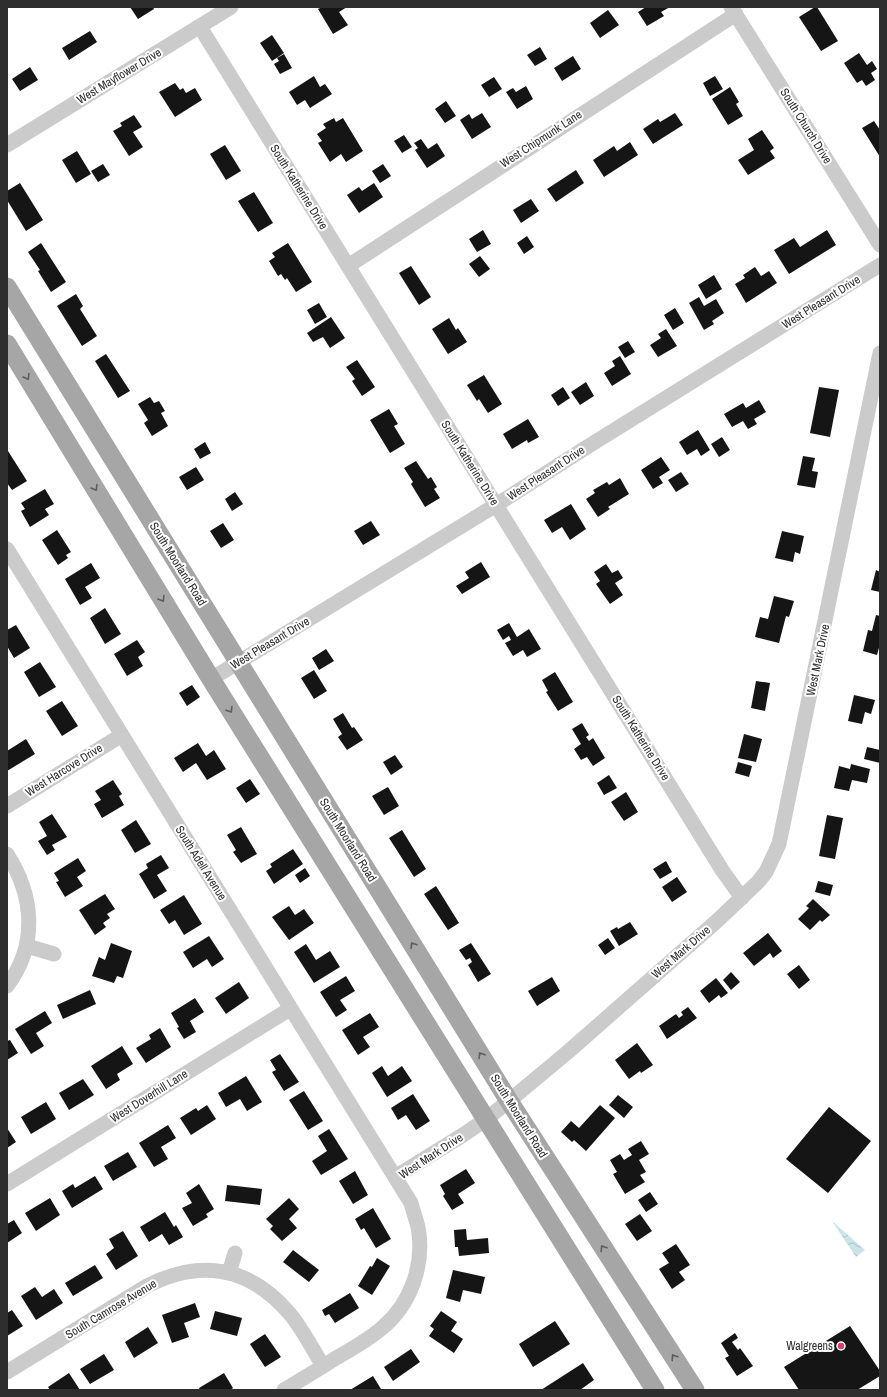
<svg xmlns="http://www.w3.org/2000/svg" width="887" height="1397" viewBox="0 0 887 1397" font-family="'Archivo Narrow',sans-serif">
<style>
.water{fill:url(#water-waves)}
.building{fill:#151515}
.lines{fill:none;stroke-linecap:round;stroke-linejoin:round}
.minor{stroke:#cbcbcb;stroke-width:15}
.major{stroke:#a6a6a6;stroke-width:19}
.oneway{stroke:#5e5e5e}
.poi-dot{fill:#d53f6f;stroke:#fff;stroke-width:1.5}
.labels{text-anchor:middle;stroke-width:4;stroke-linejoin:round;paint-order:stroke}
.street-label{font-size:12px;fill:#2e2e2e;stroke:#fff}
.poi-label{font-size:12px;fill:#2e2e2e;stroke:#fff;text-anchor:end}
</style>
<defs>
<pattern id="water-waves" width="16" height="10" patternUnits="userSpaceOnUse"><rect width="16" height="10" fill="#cae4e8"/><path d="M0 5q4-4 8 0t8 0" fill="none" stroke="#aec4c7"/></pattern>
</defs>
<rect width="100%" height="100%" fill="#fff"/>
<!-- water -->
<path class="water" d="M 832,1221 L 865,1250 L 856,1257 Z"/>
<!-- building -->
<path class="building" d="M 130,7 L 153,7 L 154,9 L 138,19 Z
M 322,7 L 347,7 L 339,12 L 348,25 L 333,34 L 318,9 Z
M 646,7 L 670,7 L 661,12 L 664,16 L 647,26 L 638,12 Z
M 815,7 L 817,7 L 838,41 L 821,51 L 799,17 Z
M 608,10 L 619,25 L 600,38 L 590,23 Z
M 90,31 L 97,42 L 69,60 L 62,48 Z
M 272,35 L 284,53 L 272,61 L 260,43 Z
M 540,47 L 547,59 L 535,66 L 527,55 Z
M 859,53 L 867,65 L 872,61 L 877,69 L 871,73 L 875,80 L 866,86 L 862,80 L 857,83 L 844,63 Z
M 284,54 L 292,68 L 280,74 L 274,64 L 279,61 L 277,58 Z
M 573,56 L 581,69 L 562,81 L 554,68 Z
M 30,67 L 38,80 L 20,91 L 12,79 Z
M 314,76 L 320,87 L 325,84 L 332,94 L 310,108 L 305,100 L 297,105 L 289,92 Z
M 715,76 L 723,89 L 710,96 L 703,83 Z
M 494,77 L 502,89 L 489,97 L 481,85 Z
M 175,83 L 180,90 L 183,88 L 186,93 L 195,88 L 202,100 L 175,117 L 159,92 Z
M 526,86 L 533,99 L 517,109 L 506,92 L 513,88 L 516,92 Z
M 730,87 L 739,102 L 736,104 L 743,116 L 728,125 L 712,99 Z
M 446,101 L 456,116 L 445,123 L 435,109 Z
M 482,113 L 491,127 L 472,139 L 460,120 L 469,114 L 472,119 Z
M 675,113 L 683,125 L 653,144 L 643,129 L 658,119 L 660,122 Z
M 134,115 L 142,127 L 133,132 L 143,147 L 129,156 L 113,131 L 122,126 L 120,123 Z
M 334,118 L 336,122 L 343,118 L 363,151 L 346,162 L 341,154 L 330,162 L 318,143 L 322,141 L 317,134 L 326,128 L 323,124 Z
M 874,121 L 880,130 L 880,157 L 862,128 Z
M 762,130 L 774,148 L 770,151 L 775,158 L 748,175 L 738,160 L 754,150 L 748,139 Z
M 404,135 L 412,147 L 402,153 L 394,141 Z
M 421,139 L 428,149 L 437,143 L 445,156 L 427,168 L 415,150 L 418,148 L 414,143 Z
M 630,142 L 638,155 L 604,177 L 593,160 L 614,146 L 617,151 Z
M 225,145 L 241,171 L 226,180 L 210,154 Z
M 77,151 L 91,174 L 76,183 L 62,160 Z
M 103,164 L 110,175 L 98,182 L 91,171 Z
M 383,164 L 391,176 L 380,183 L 372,171 Z
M 576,170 L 584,183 L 556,202 L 547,189 Z
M 20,183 L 43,220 L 26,231 L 7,200 L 7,191 Z
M 374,183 L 383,197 L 359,213 L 347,195 L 359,187 L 362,191 Z
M 254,192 L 273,223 L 258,232 L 238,201 Z
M 531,199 L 539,211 L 521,223 L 513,210 Z
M 483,230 L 491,244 L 477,252 L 469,239 Z
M 827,230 L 836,245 L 789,274 L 774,250 L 794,238 L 800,247 Z
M 527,236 L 534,247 L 524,254 L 517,243 Z
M 41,243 L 66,282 L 51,292 L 38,271 L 40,270 L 28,252 Z
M 288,243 L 312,282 L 296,292 L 287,278 L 285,280 L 281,274 L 278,276 L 269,261 L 275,257 L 272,253 Z
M 480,256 L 490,269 L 479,277 L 469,264 Z
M 411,266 L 431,297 L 419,305 L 399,273 Z
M 755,267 L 761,276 L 769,271 L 777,283 L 746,303 L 735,284 L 745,278 L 743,275 Z
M 714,275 L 722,289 L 706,299 L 698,285 Z
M 76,294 L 83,306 L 80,309 L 97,336 L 82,346 L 57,306 Z
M 699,297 L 704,306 L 716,299 L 724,313 L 712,321 L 714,324 L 704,330 L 689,303 Z
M 319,303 L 327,317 L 315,324 L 307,310 Z
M 675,308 L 684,323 L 673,330 L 664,315 Z
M 331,317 L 345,338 L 330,348 L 323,337 L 313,342 L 307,333 Z
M 449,318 L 456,330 L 458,328 L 467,342 L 448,354 L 432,329 Z
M 666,329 L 677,346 L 658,357 L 650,345 L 661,338 L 658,334 Z
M 628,341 L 635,352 L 625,358 L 618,347 Z
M 106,354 L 130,391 L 118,398 L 95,361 Z
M 620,356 L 631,374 L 612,386 L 604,373 L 615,366 L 612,361 Z
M 357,360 L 375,387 L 362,396 L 352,381 L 355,379 L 346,367 Z
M 484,375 L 502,404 L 488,413 L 479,399 L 477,401 L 467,385 Z
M 586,382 L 594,396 L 580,405 L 571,392 Z
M 563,387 L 570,398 L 558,406 L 551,395 Z
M 819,387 L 839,390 L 830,437 L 810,433 Z
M 150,397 L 154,403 L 159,401 L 165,411 L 161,413 L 168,426 L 152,436 L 144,423 L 148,420 L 138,404 Z
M 759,400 L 766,412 L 754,419 L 757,424 L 748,429 L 743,421 L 732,427 L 724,414 L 743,403 L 746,408 Z
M 389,409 L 398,424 L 394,426 L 405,444 L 390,453 L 370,420 Z
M 528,419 L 539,437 L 528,443 L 527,440 L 512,449 L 503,434 Z
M 698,430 L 710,450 L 701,456 L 697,449 L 687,455 L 679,442 Z
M 722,437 L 730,450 L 719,457 L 711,444 Z
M 205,442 L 211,453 L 200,459 L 194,449 Z
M 7,451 L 8,451 L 27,481 L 12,490 L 7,483 Z
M 803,456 L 815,458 L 812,471 L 818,472 L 815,488 L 797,485 Z
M 661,457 L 670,470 L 659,477 L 663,483 L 653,489 L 641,470 Z
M 416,461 L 428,479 L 431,477 L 437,487 L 434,489 L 440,498 L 425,507 L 411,484 L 413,482 L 404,468 Z
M 196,467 L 204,480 L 187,490 L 179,477 Z
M 681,472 L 689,484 L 676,492 L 668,480 Z
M 620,478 L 629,494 L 608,507 L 610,509 L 598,517 L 586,499 L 595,493 L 593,490 L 607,482 L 609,485 Z
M 45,489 L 54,504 L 45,509 L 49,515 L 30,527 L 21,511 L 25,509 L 21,503 Z
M 235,492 L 243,504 L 232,511 L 225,499 Z
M 571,504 L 586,529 L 570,540 L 562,527 L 552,533 L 544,520 Z
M 371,521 L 380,535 L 363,545 L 354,531 Z
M 223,523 L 234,540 L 221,548 L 210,531 Z
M 57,530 L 71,552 L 66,555 L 68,558 L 58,565 L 42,540 Z
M 782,531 L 804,536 L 800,554 L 795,552 L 793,562 L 775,558 Z
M 481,562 L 490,577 L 462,594 L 456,586 L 469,578 L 465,572 Z
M 91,563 L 100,578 L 85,587 L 92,598 L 80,605 L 65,579 Z
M 606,564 L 612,573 L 618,570 L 623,578 L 615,583 L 623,595 L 610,604 L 596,584 L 600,581 L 594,572 Z
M 876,570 L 880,572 L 880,592 L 871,590 Z
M 774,596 L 794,601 L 789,617 L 786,616 L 779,643 L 755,637 L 760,617 L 768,619 Z
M 105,608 L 121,634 L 105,644 L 90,618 Z
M 876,615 L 880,616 L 880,644 L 877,655 L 863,651 L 868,630 L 872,631 Z
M 509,623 L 517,637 L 529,629 L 541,649 L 527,657 L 523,650 L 513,656 L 505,643 L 511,640 L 509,636 L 503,640 L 497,630 Z
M 16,625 L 30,648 L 14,658 L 7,646 L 7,630 Z
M 137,640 L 145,652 L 138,657 L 143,666 L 127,676 L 114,654 Z
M 326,649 L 334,661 L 319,670 L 312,658 Z
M 40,662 L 56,687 L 39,697 L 24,672 Z
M 314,670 L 327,691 L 314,699 L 301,678 Z
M 555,672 L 573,702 L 558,711 L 546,692 L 548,691 L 542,680 Z
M 756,681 L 770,683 L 765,711 L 751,708 Z
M 192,685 L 200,697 L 187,706 L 179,693 Z
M 854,695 L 875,700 L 871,714 L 865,712 L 862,724 L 848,721 Z
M 62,701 L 78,726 L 62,736 L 46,711 Z
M 343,713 L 352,728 L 354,727 L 363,740 L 347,750 L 338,737 L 342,734 L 333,719 Z
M 582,723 L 589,735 L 586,737 L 589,741 L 593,738 L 605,758 L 593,766 L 587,757 L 581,760 L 574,749 L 581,744 L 572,729 Z
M 744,734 L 762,739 L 756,762 L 738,758 Z
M 26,739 L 35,754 L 7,771 L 7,751 Z
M 198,743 L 206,756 L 214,750 L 226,769 L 207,780 L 196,763 L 183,772 L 174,758 Z
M 867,747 L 880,750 L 880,763 L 864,759 Z
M 395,755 L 403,767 L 391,775 L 383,762 Z
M 738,762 L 752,766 L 749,777 L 735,773 Z
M 851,764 L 870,769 L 867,783 L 852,780 L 849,791 L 834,788 L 839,766 L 850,769 Z
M 609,775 L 617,788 L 604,795 L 597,783 Z
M 250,779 L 260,794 L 246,803 L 236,788 Z
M 113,780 L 122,794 L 119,796 L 124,805 L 102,818 L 94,804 L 101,800 L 95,791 Z
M 388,787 L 399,806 L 384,815 L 372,796 Z
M 626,792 L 638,812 L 624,821 L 611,802 Z
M 52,814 L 67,837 L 52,845 L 55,850 L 47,855 L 38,841 L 47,836 L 39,822 Z
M 827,815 L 843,818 L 835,859 L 819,856 Z
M 136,820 L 151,844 L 135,853 L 121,830 Z
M 241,827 L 257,854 L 241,863 L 233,852 L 236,850 L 227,835 Z
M 402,830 L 426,869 L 414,877 L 389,838 Z
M 293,849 L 303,864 L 274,884 L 266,871 L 272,867 L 270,864 Z
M 161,855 L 169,868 L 157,875 L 167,891 L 154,899 L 139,874 L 148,868 L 146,864 Z
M 78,858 L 86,871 L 77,877 L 83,886 L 65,897 L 56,882 L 59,881 L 54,873 Z
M 666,861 L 672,872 L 660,879 L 653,869 Z
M 305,868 L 310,876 L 300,883 L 295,875 Z
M 677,877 L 687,892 L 672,902 L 662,887 Z
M 818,881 L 833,885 L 830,896 L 815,892 Z
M 436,886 L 459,923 L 448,930 L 424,894 Z
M 105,894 L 115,909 L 107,914 L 110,918 L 103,923 L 106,927 L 95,935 L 79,910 Z
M 184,895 L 202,924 L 184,935 L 175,920 L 169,924 L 160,910 Z
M 813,899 L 830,915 L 822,922 L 820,920 L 810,930 L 798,919 L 809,908 L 806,906 Z
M 289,906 L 295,915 L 304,909 L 314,923 L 289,940 L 272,917 Z
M 630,922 L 638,934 L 619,946 L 610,931 L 617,927 L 618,929 Z
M 768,933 L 782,951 L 773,958 L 770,953 L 754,966 L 743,953 Z
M 209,936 L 224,959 L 212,967 L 207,959 L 193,968 L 183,952 Z
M 608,938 L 615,948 L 605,955 L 598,945 Z
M 111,943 L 132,951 L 123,978 L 117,976 L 114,983 L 92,976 L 99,957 L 105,960 Z
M 471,943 L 491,974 L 478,982 L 468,965 L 472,962 L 470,958 L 466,960 L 459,950 Z
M 306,944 L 316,960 L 330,951 L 340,967 L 314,983 L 294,952 Z
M 799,965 L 810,980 L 799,989 L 787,974 Z
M 731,972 L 740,982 L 731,990 L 723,980 Z
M 346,976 L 355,991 L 340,1000 L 347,1010 L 336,1017 L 320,992 Z
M 552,977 L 560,991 L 537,1006 L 528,991 Z
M 716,978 L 728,993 L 721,998 L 719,995 L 709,1003 L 700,991 Z
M 239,982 L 249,998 L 226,1014 L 215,998 Z
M 90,990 L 96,1004 L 63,1019 L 57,1005 Z
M 195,998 L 204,1012 L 190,1021 L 196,1032 L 184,1039 L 177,1028 L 179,1027 L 171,1013 Z
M 688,1007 L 697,1018 L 667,1039 L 659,1026 L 676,1014 L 679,1018 L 683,1015 L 681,1012 Z
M 45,1011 L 52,1023 L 36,1033 L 44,1046 L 31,1054 L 15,1029 Z
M 370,1013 L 379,1027 L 363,1037 L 370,1047 L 358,1055 L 342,1030 Z
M 160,1028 L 171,1047 L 146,1063 L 136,1048 L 151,1039 L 149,1035 Z
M 10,1040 L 18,1053 L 7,1060 L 7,1041 Z
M 637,1043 L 653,1065 L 641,1073 L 640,1071 L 629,1079 L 615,1060 Z
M 122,1046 L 133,1064 L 117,1074 L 120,1080 L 106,1089 L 91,1066 Z
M 280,1054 L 299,1082 L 284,1091 L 272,1072 L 276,1070 L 270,1060 Z
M 382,1066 L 388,1076 L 402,1066 L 412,1081 L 387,1097 L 372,1073 Z
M 246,1076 L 262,1102 L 247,1111 L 240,1099 L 226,1107 L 218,1093 Z
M 83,1079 L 94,1095 L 69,1110 L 59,1093 Z
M 304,1091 L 323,1121 L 308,1130 L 289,1100 Z
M 413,1094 L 430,1121 L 416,1130 L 406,1115 L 398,1120 L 391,1108 Z
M 618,1095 L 633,1107 L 624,1118 L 609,1105 Z
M 46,1102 L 56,1119 L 31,1134 L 21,1117 Z
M 207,1105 L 216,1119 L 191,1135 L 180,1118 L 196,1108 L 198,1111 Z
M 600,1105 L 615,1118 L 586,1151 L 574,1140 L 572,1142 L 561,1132 L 571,1121 L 579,1128 Z
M 829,1107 L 871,1141 L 828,1193 L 786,1159 Z
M 168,1125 L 176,1138 L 161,1147 L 168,1159 L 154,1167 L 139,1143 Z
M 7,1128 L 16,1142 L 7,1148 Z
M 329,1129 L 348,1159 L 321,1175 L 312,1161 L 327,1151 L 318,1136 Z
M 641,1141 L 649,1154 L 639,1160 L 646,1172 L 640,1175 L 645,1182 L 625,1194 L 613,1174 L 617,1172 L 610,1160 L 620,1154 L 624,1160 L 632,1155 L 628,1149 Z
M 128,1152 L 137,1167 L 113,1181 L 104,1166 Z
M 466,1169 L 475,1183 L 458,1194 L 464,1203 L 452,1210 L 443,1196 L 445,1194 L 440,1185 Z
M 355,1171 L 368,1195 L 353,1204 L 339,1181 Z
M 95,1176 L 103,1189 L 72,1208 L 62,1191 L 73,1184 L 75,1188 Z
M 199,1184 L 214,1209 L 206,1214 L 208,1217 L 193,1226 L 182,1208 L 192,1203 L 186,1193 Z
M 227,1185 L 262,1189 L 260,1205 L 225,1201 Z
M 650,1192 L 658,1204 L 646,1212 L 638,1200 Z
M 50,1198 L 60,1215 L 36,1231 L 25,1213 Z
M 289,1198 L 299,1209 L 289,1219 L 297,1228 L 282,1241 L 270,1229 L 273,1226 L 266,1219 Z
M 373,1208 L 391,1239 L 376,1248 L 364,1228 L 361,1230 L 355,1219 Z
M 165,1212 L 174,1227 L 176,1225 L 183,1237 L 169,1245 L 162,1234 L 149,1242 L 140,1227 Z
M 640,1214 L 652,1231 L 637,1241 L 625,1224 Z
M 14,1220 L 22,1233 L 7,1243 L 7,1224 Z
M 466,1229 L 467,1240 L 488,1238 L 489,1253 L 459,1256 L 458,1247 L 455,1247 L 454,1230 Z
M 123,1231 L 138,1256 L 116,1270 L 106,1254 L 114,1248 L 109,1239 Z
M 676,1244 L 690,1265 L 679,1272 L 685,1280 L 672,1289 L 659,1269 L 669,1263 L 662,1253 Z
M 293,1250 L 319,1270 L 309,1282 L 283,1262 Z
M 377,1258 L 390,1266 L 372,1295 L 358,1286 L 370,1266 L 372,1267 Z
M 95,1265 L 103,1278 L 73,1296 L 65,1283 Z
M 453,1270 L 485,1277 L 481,1294 L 463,1290 L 460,1302 L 446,1298 Z
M 35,1287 L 42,1297 L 54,1289 L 63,1303 L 36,1320 L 21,1296 Z
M 350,1293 L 359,1308 L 335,1323 L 329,1314 L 325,1316 L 322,1310 Z
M 195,1303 L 200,1317 L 184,1323 L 189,1337 L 172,1343 L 162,1315 Z
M 12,1310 L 23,1326 L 7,1336 L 7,1313 Z
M 215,1311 L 242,1318 L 237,1336 L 210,1329 Z
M 441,1311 L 457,1322 L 451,1331 L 463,1339 L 454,1353 L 429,1336 L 434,1329 L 430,1326 Z
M 555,1321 L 570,1344 L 533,1367 L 519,1344 Z
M 850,1326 L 880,1371 L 880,1376 L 857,1390 L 799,1390 L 784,1367 Z
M 148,1327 L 158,1343 L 134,1358 L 125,1342 Z
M 735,1333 L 738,1338 L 732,1342 L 738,1350 L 740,1348 L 753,1366 L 737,1376 L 725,1358 L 729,1356 L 721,1343 Z
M 265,1334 L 281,1357 L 265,1367 L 250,1344 Z
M 411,1349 L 420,1362 L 393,1381 L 384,1367 Z
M 104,1354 L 114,1370 L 90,1384 L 80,1369 Z
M 583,1363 L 594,1380 L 580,1390 L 541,1390 Z
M 69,1373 L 80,1390 L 50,1390 L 48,1387 Z
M 224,1373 L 233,1388 L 230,1390 L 200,1390 L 199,1388 Z
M 373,1376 L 381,1389 L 350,1390 Z"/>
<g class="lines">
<!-- minor -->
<path class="minor" d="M 731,7 L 880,245
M 200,27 L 722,870 L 742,898
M 7,145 L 231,7
M 348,266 L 736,14
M 7,549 L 411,1203 C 413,1211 416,1219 418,1227 C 425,1264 411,1304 382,1328 C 368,1340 352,1349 336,1358 C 319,1369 302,1379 284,1390
M 211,679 L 496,505 L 587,447 L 880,265
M 7,806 L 122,735
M 7,854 C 34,896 38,945 7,986
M 27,946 L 54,954
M 395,1177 L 463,1135 L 485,1120 L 509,1101 L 569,1051 L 718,920 L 758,882 L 766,872 L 779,844 L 880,353
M 7,1184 L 290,1009
M 229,1273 L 235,1253
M 7,1372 L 147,1286 C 202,1258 250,1267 290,1314 C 302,1328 313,1350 323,1366"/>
<!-- major -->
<path class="major" d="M 7,287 L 509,1101 L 695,1390
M 7,344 L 211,679 L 655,1390"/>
</g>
<!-- one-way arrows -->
<defs><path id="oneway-chevron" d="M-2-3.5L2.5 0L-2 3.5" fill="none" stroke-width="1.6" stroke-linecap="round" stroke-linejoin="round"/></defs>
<g class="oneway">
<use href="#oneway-chevron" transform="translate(27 377) rotate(59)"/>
<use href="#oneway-chevron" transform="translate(95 488) rotate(59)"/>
<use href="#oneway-chevron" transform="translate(162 599) rotate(59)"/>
<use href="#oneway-chevron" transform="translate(230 710) rotate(58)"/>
<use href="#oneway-chevron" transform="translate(413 945) rotate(-122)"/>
<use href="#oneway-chevron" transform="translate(481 1055) rotate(-122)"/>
<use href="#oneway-chevron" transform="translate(603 1248) rotate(-123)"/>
<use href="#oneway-chevron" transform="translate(674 1357) rotate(-123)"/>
</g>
<!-- markers -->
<circle class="poi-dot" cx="841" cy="1346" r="4"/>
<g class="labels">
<!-- street labels -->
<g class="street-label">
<text transform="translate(119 76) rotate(-31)" y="4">West Mayflower Drive</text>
<text transform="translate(806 126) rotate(58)" y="4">South Church Drive</text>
<text transform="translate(541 139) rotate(-33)" y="4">West Chipmunk Lane</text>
<text transform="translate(299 187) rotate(58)" y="4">South Katherine Drive</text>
<text transform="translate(821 302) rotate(-32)" y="4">West Pleasant Drive</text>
<text transform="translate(470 463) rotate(58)" y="4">South Katherine Drive</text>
<text transform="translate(546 473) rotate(-33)" y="4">West Pleasant Drive</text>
<text transform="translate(178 564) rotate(58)" y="4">South Moorland Road</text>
<text transform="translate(270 643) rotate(-31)" y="4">West Pleasant Drive</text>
<text transform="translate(818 660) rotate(-78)" y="4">West Mark Drive</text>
<text transform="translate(641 738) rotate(58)" y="4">South Katherine Drive</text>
<text transform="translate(64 770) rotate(-32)" y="4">West Harcove Drive</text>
<text transform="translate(348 840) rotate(58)" y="4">South Moorland Road</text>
<text transform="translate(201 863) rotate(58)" y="4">South Adell Avenue</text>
<text transform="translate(681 952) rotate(-41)" y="4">West Mark Drive</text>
<text transform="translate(149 1096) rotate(-32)" y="4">West Doverhill Lane</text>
<text transform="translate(519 1116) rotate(58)" y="4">South Moorland Road</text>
<text transform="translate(431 1156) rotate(-33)" y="4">West Mark Drive</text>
<text transform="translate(111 1309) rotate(-31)" y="4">South Camrose Avenue</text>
</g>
<!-- poi labels -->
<g class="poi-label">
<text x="833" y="1350">Walgreens</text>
</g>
</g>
<!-- border -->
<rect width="887" height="1397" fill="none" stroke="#2e2e2e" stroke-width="16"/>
</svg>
